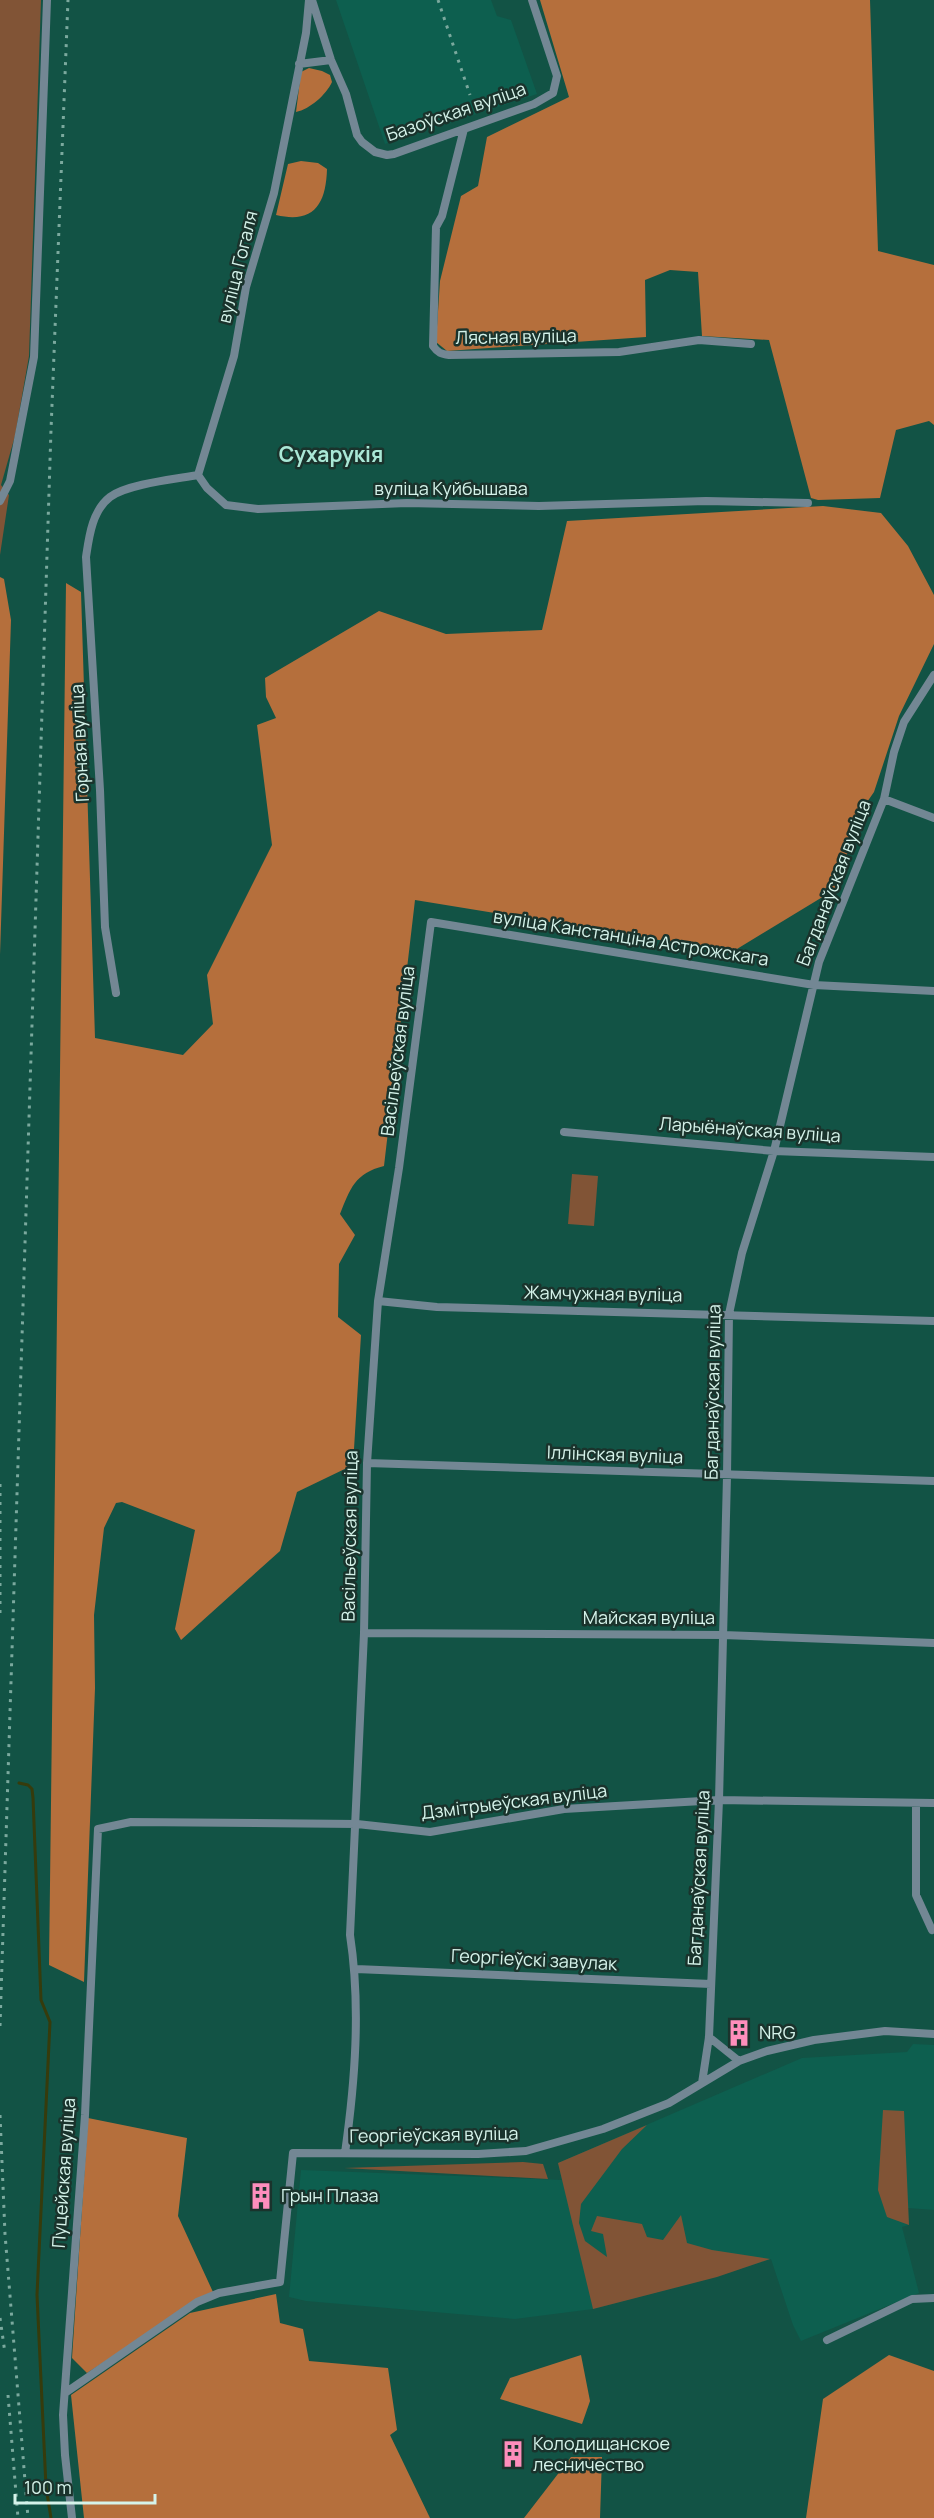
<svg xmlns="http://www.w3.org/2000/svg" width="934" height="2518" viewBox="0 0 934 2518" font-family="Manrope,sans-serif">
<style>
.built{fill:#0d5f4f}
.green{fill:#815436}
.forest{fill:#b56f3c}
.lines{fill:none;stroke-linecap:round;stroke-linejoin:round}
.stream{stroke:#363b0c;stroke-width:3}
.street{stroke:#738794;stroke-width:8}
.rail{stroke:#7ba99e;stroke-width:3;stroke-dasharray:3 6;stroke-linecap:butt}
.labels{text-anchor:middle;stroke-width:5;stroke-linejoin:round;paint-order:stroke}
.street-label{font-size:18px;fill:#d5f3ea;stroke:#1a332c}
.poi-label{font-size:18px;fill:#d5f3ea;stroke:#1a332c;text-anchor:start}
.quarter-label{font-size:21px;font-weight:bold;fill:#aae8d6;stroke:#1a332c}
</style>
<rect width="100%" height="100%" fill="#125345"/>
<!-- built -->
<path class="built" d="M 336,0 L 491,0 L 497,16 L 511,20 L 537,94 L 385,144 Z
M 913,2044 L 934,2045 L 934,2210 L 908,2208 L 909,2225 L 902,2227 L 919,2293 L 801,2341 L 793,2325 L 771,2259 L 711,2278 L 593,2309 L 515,2319 L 306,2301 L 289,2297 L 301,2170 L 562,2180 L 558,2163 L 802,2058 L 907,2052 Z"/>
<!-- green -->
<path class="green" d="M 0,0 L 41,0 L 29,356 L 15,436 L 1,485 L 9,495 L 0,555 Z
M 572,1174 L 598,1176 L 594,1226 L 568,1224 Z
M 883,2110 L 904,2111 L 909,2225 L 887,2217 L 878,2190 Z
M 647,2125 L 622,2149 L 581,2204 L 579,2223 L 585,2241 L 607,2257 L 603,2234 L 591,2231 L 597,2216 L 642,2224 L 647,2237 L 663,2240 L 681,2215 L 687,2243 L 712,2250 L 770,2259 L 717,2277 L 593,2309 L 558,2163 Z
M 523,2162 L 543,2164 L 548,2179 L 344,2168 Z"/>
<!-- forest -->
<path class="forest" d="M 540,0 L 870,0 L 878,251 L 934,265 L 934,425 L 929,421 L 896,430 L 880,498 L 818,500 L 811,498 L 769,340 L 702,336 L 698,272 L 670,270 L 645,280 L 646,337 L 447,351 L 436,342 L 440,281 L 461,196 L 478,186 L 487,137 L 569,97 Z
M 309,68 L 322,71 L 330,75 L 332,82 C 326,95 310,109 296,112 L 301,72 Z
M 301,161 L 318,163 L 327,169 C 326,204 314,224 276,215 L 288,164 Z
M 823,506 L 881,513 L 908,546 L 934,595 L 934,644 L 899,716 L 874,792 L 856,818 L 839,887 L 732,952 L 415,900 L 384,1166 C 355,1173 350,1189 340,1214 L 355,1235 L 339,1264 L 338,1317 L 361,1335 L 353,1465 L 297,1492 L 280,1551 L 181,1640 L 175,1629 L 195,1530 L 122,1502 L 116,1503 L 104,1528 L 94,1615 L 95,1688 L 84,1982 L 49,1965 L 66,583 L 81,592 L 95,1038 L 183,1055 L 213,1024 L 207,975 L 272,845 L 257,725 L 276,718 L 266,697 L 265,678 L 379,611 L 446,634 L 542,630 L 567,521 Z
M 0,577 L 4,579 L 11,620 L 0,955 Z
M 88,2118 L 187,2138 L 178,2216 L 213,2292 L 87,2373 L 72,2358 Z
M 276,2294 L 280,2323 L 303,2329 L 309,2361 L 388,2368 L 397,2430 L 390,2435 L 430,2518 L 84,2518 L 71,2395 L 190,2313 Z
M 581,2355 L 590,2401 L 582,2424 L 500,2399 L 510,2378 Z
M 889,2355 L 934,2371 L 934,2518 L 806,2518 L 823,2399 Z
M 571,2457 L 602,2457 L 600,2518 L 524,2518 Z"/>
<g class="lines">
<!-- stream -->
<path class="stream" d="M 19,1783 L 28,1785 L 32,1789 L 33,1798 L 41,2000 L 50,2022 L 37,2295 L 46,2487 L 51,2518"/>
<!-- street -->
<path class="street" d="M 312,0 L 331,60 L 346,94 L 357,135 L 362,142 L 375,152 L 387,155 L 394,154 L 534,104 L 553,93 L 557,76 L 532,0
M 299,64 L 331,60
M 464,129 L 442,216 L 436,227 L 433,346 C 438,353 441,354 449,355 L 619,352 L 699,340 L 751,344
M 198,475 L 207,488 L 226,505 L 258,509 L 407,503 L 539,506 L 706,501 L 808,503
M 198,475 L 234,356 L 246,287 L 274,193 L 306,33 L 309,0
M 0,501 L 10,481 L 34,357 L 47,0
M 884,799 L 934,818
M 116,993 L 105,927 L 100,790 L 86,557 C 89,537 92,511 110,497 C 127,484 176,479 198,475
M 564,1132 L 774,1151 L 934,1157
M 378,1301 L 437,1307 L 934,1321
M 367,1463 L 934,1481
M 364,1633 L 723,1635 L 934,1643
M 916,1803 L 916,1895 L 932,1930
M 356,1969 L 711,1984
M 709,2037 L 739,2061
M 702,2083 L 709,2037 L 719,1800 L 727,1476 L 729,1314 L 742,1253 L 774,1151 L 819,962 L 884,799 L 894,752 L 904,722 L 934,675
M 345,2153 C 355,2082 361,2007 350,1935 L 364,1633 L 367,1463 L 378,1301 L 399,1168 L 431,922 L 814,985 L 934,991
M 827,2340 L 912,2299 L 934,2298
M 65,2393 L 197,2302 L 219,2293 L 280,2282 L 293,2153 L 478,2154 L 526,2151 L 603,2129 L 669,2103 L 739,2061 L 767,2051 L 814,2040 L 885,2031 L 934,2034
M 72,2518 L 65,2455 L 63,2415 L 85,2115 L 98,1829 L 131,1822 L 357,1824 L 430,1832 L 564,1809 L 719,1800 L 934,1803"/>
<!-- rail -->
<path class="rail" d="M 438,0 L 470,95
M 0,1484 L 0,1617
M 0,2026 L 51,430 L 68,0
M 0,2115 L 5,2234 L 28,2518
M 0,2318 L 5,2353
M 8,2395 L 18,2518"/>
</g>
<!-- icons -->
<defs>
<symbol id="building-bare" viewBox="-9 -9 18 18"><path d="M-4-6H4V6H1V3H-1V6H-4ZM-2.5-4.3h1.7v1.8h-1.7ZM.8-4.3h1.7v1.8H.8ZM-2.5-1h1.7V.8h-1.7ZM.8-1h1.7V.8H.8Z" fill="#fe8ebc" stroke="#1a332c" stroke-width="2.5" paint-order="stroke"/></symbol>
</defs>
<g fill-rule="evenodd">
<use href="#building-bare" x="720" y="2014" width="38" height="38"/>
<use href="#building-bare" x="242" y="2177" width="38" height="38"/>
<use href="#building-bare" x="494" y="2435" width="38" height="38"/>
</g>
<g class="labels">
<!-- street labels -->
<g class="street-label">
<text transform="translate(456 112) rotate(-19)" y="6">Базоўская вуліца</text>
<text transform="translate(238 267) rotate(-76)" y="6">вуліца Гогаля</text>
<text transform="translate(516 337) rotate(-1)" y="6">Лясная вуліца</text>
<text x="451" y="495">вуліца Куйбышава</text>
<text transform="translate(80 743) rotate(-93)" y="6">Горная вуліца</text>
<text transform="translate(834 883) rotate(-69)" y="6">Багданаўская вуліца</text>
<text transform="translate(631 938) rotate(9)" y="6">вуліца Канстанціна Астрожскага</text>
<text transform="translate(398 1051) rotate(-83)" y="6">Васільеўская вуліца</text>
<text transform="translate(750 1130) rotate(4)" y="6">Ларыёнаўская вуліца</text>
<text transform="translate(603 1294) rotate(1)" y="6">Жамчужная вуліца</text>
<text transform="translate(713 1392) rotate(-89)" y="6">Багданаўская вуліца</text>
<text transform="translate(615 1455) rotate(2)" y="6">Іллінская вуліца</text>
<text transform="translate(350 1536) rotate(-89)" y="6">Васільеўская вуліца</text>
<text x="649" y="1624">Майская вуліца</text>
<text transform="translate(514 1802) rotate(-7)" y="6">Дзмітрыеўская вуліца</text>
<text transform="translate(699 1878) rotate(-87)" y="6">Багданаўская вуліца</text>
<text transform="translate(534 1960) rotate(3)" y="6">Георгіеўскі завулак</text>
<text transform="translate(434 2135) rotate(-1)" y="6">Георгіеўская вуліца</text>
<text transform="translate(64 2173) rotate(-86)" y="6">Пуцейская вуліца</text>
</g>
<!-- poi labels -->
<g class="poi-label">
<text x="759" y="2039">NRG</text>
<text x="281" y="2202">Грын Плаза</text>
<text x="533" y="2450">Колодищанское<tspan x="533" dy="21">лесничество</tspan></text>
</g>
<!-- quarter labels -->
<g class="quarter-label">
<text x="331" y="462">Сухарукія</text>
</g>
</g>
<!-- scale -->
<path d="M15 2494v9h140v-9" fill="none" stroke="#d5f3ea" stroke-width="3"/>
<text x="24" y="2494" font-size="18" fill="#d5f3ea" stroke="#1a332c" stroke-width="4.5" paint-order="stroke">100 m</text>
</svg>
